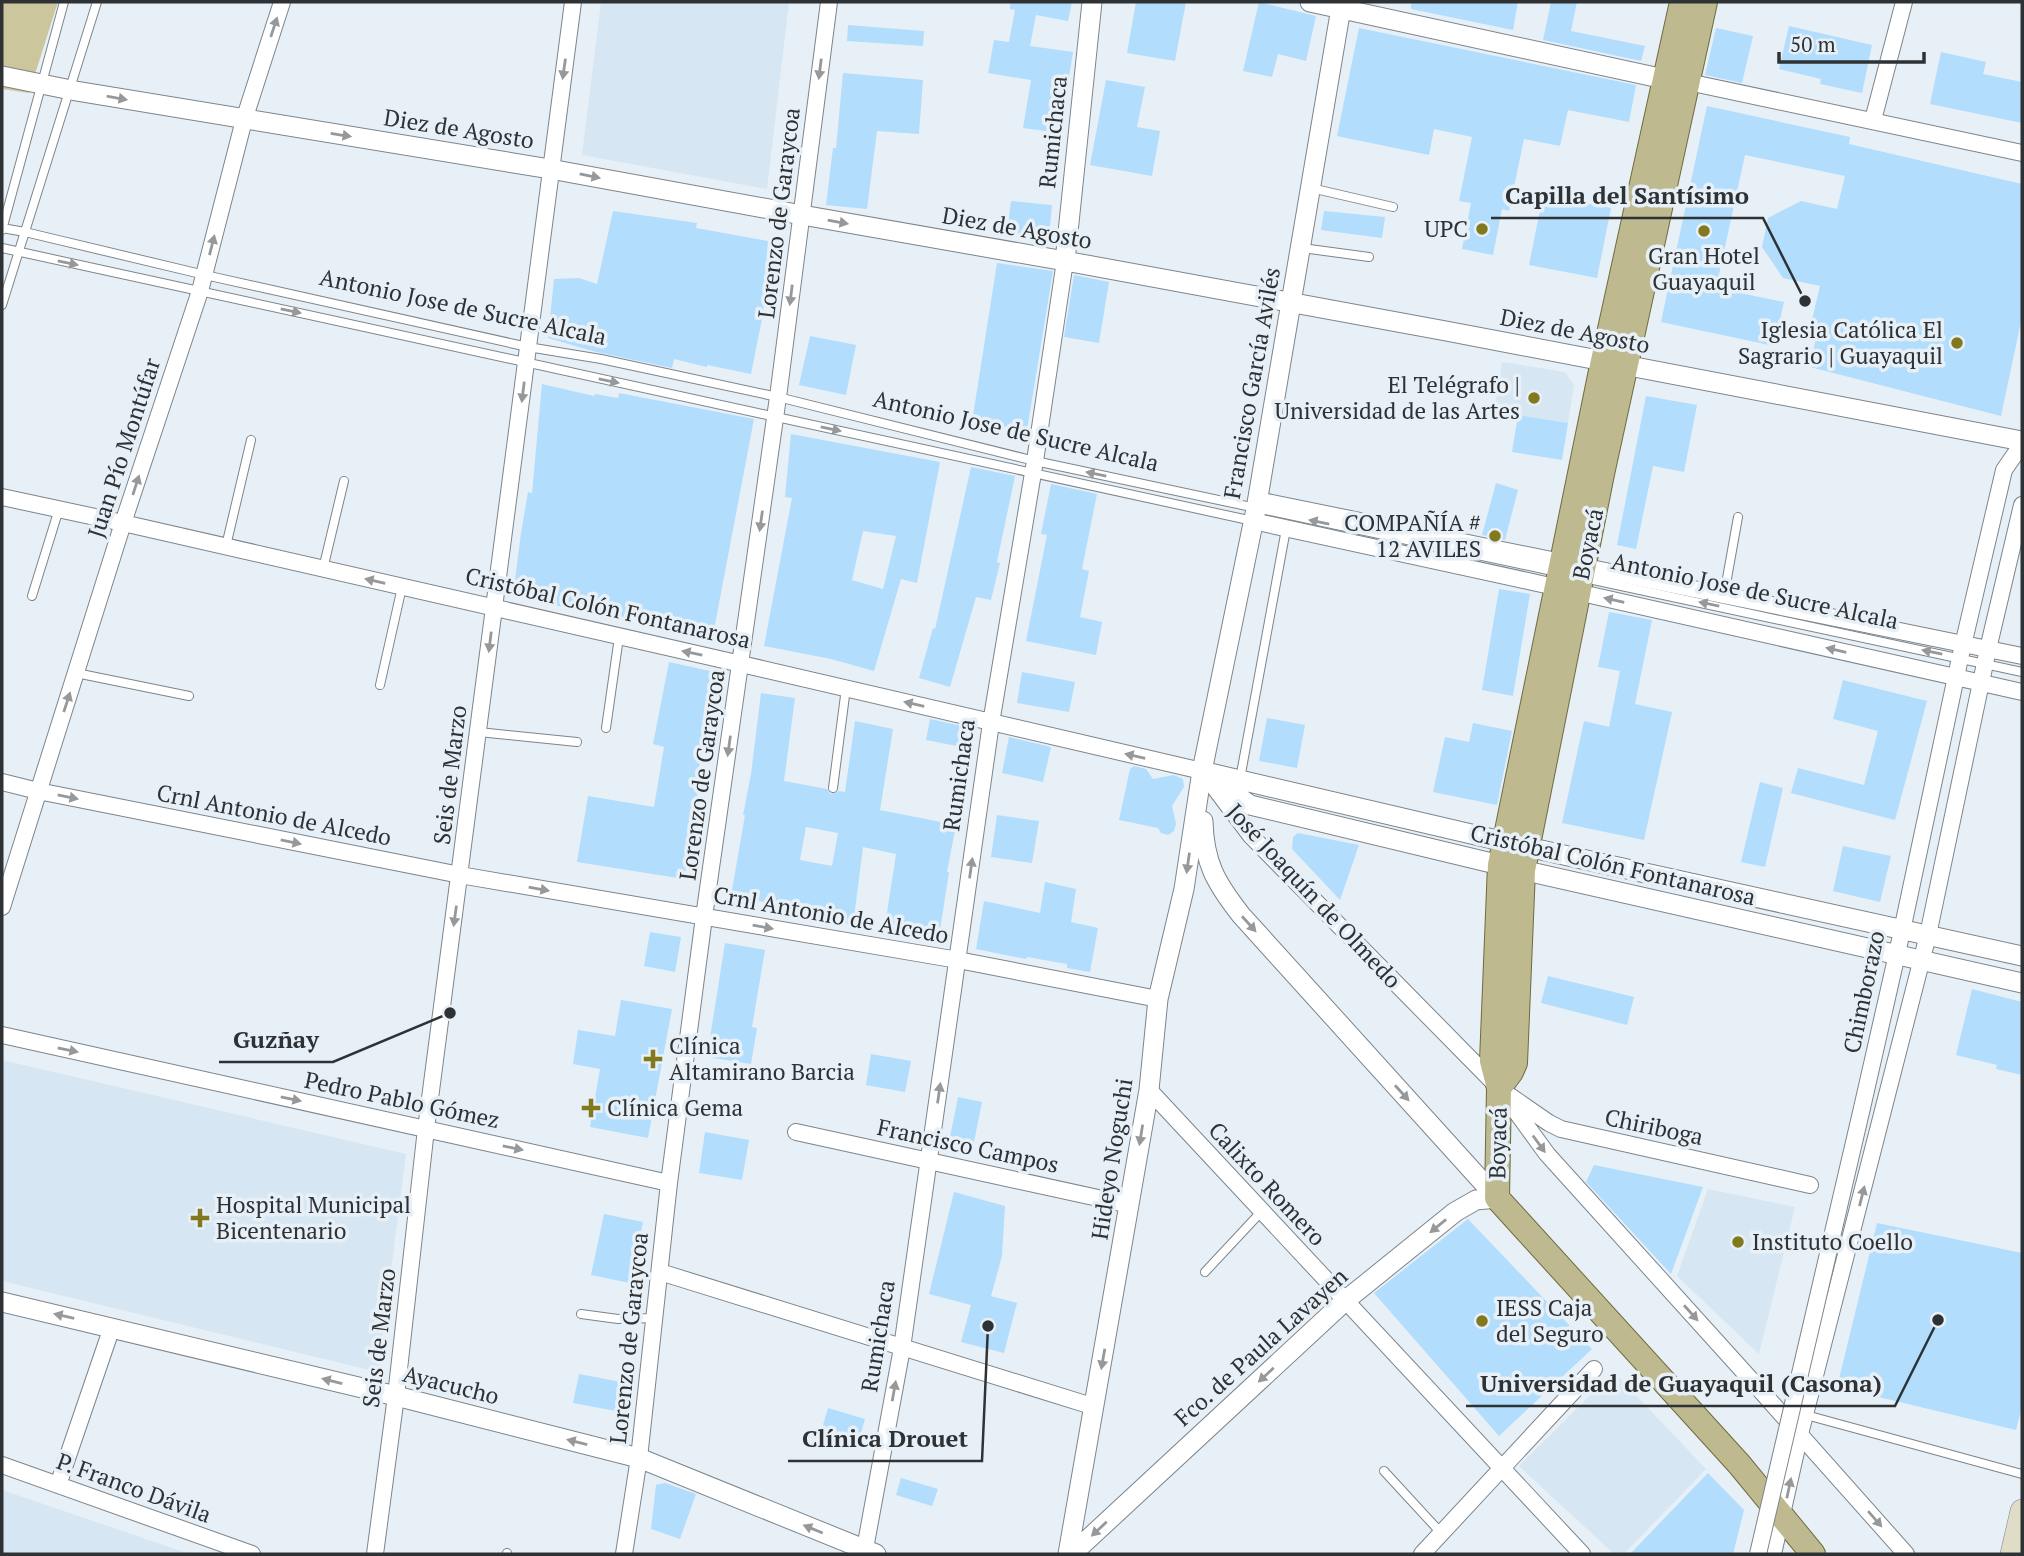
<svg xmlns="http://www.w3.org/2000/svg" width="2024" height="1556" viewBox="0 0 2024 1556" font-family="'PT Serif',serif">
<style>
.built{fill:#d6e6f2}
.green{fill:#cbc69c}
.building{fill:#b2ddfd;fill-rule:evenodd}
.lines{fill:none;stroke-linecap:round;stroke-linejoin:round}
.service-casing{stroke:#7c858b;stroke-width:10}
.minor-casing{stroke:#7c858b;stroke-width:18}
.tertiary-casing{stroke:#7c858b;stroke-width:21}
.secondary-casing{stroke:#7c858b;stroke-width:24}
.primary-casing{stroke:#706b3e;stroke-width:26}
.service{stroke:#fff;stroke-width:8}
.minor{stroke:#fff;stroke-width:16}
.tertiary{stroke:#fff;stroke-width:19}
.secondary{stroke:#dfdcc7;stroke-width:23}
.primary{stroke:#beb98e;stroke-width:24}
.minor-bridge-casing{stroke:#7c858b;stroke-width:18;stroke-linecap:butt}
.minor-bridge{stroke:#fff;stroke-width:16}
.oneway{fill:#96989a}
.poi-dot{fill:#82781d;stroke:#e7f0f7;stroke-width:2.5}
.labels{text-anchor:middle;stroke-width:7;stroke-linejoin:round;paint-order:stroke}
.street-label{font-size:23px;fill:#2e3235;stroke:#e7f0f7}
.poi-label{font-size:23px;fill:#2e3235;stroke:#e7f0f7;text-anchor:start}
.leader{fill:none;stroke:#2e3235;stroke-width:2.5}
.callout-dot{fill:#2e3235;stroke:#e7f0f7;stroke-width:2.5}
.callout-label{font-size:24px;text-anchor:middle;font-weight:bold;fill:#2e3235;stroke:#e7f0f7;stroke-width:7;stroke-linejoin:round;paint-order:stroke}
</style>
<rect width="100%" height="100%" fill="#e7f0f7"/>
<!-- built -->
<path class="built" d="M 601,2 L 789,2 L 767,189 L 582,155 Z
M 1502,362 L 1565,372 L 1574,385 L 1568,423 L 1494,411 Z
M 2,1060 L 406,1154 L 378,1372 L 2,1281 Z
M 1708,1189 L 1795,1207 L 1759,1354 L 1677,1276 Z
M 1614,1372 L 1706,1469 L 1624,1554 L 1614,1554 L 1519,1466 Z
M 2,1490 L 190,1554 L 2,1554 Z"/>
<!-- green -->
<path class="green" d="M 2,2 L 58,2 L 29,93 L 2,89 Z"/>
<!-- building -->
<path class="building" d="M 1010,2 L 1072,2 L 1068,21 L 1036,15 L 1030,46 L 1073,52 L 1060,133 L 1023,128 L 1031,80 L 988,73 L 994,40 L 1009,42 L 1015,10 L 1010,9 Z
M 1136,2 L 1186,2 L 1175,61 L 1127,53 Z
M 1259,2 L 1316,16 L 1306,61 L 1278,54 L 1272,77 L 1243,71 Z
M 1411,2 L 1518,2 L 1513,30 L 1411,9 Z
M 1551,2 L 1577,2 L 1571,31 L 1645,46 L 1641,61 L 1543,40 Z
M 848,25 L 924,31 L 923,46 L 847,41 Z
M 1789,26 L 1872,45 L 1862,93 L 1820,84 L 1821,79 L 1779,69 Z
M 1359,28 L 1636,85 L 1629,122 L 1568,110 L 1560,146 L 1524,139 L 1509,211 L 1502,209 L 1493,255 L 1462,249 L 1471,203 L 1459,201 L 1472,137 L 1434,129 L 1429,155 L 1337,136 Z
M 1716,28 L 1753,36 L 1742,83 L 1705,75 Z
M 1941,52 L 1986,62 L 1983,74 L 2022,82 L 2022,123 L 1930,104 Z
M 843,73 L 923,80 L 919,134 L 877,131 L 867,209 L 826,205 L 833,148 L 836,148 Z
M 1106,80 L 1145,87 L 1137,127 L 1160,131 L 1152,176 L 1090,165 Z
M 1707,106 L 1850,137 L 1849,144 L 2022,184 L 2022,317 L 2001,416 L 1810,367 L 1816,338 L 1810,328 L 1820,286 L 1783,278 L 1762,247 L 1768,218 L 1801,201 L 1837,209 L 1845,176 L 1745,155 L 1716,288 L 1784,302 L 1774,346 L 1661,322 Z
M 1543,195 L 1611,208 L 1597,278 L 1529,265 Z
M 1011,201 L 1052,205 L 1049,239 L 1007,234 Z
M 613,211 L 697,223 L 696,228 L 768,241 L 763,314 L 751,374 L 707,365 L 707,367 L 674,359 L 672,368 L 596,352 L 548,338 L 554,279 L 579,278 L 597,284 Z
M 1324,211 L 1385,217 L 1382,238 L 1321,230 Z
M 997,263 L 1053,271 L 1027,430 L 972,422 Z
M 1074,275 L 1109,282 L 1099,343 L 1064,337 Z
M 810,336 L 856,345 L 846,395 L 799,385 Z
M 542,384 L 594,396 L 595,394 L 618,398 L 619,393 L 754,419 L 713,635 L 630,618 L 573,609 L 513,596 L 521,533 L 528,492 L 532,493 Z
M 1646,396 L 1697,405 L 1684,472 L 1653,466 L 1636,549 L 1617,545 Z
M 1518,415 L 1568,423 L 1562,460 L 1512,452 Z
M 791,434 L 940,462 L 917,583 L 901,579 L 874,671 L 831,659 L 764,646 L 792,498 L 785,497 ZM 863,531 L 896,536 L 883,589 L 852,580 Z
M 971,467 L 1015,476 L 997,562 L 1000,563 L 991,600 L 976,597 L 950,687 L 919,678 L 933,628 L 935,629 Z
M 1496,483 L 1518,490 L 1505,540 L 1482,535 Z
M 1051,484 L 1097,494 L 1082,569 L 1089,571 L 1080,617 L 1102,622 L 1096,655 L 1026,641 L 1047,535 L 1041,534 Z
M 1499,589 L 1530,594 L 1513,696 L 1482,690 Z
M 1609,612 L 1652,620 L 1635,704 L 1672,712 L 1644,840 L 1562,823 L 1584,721 L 1609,727 L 1620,671 L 1598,667 Z
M 669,662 L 719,673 L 697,777 L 700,778 L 684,879 L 577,862 L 588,796 L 654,807 L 664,747 L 653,744 Z
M 1022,672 L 1075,682 L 1069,712 L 1017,703 Z
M 1843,680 L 1927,701 L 1895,820 L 1791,793 L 1798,768 L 1864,785 L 1878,731 L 1833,719 Z
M 761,693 L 795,698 L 784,781 L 827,789 L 831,794 L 839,791 L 845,792 L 855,721 L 893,729 L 880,810 L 956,825 L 947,872 L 949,872 L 938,943 L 884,932 L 896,854 L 863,847 L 853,925 L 824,920 L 825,913 L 731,896 L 745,815 L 743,815 L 751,774 ZM 806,827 L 838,833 L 832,866 L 800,860 Z
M 1267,718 L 1305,725 L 1297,768 L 1259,761 Z
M 930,719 L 971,728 L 967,748 L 926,740 Z
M 1473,723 L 1512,731 L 1497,805 L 1433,792 L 1445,737 L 1469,742 Z
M 1009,737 L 1051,747 L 1043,782 L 1002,773 Z
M 1134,766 L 1146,769 L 1153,779 L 1174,775 L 1183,779 L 1184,787 L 1172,806 L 1176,824 L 1174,831 L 1168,835 L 1161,833 L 1158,828 L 1119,820 L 1130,769 Z
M 1760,782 L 1783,788 L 1765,867 L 1741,862 Z
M 997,815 L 1039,821 L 1032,863 L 991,857 Z
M 1298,833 L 1359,845 L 1340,900 L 1292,849 L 1293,837 Z
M 1843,846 L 1891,856 L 1880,902 L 1833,891 Z
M 1045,882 L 1076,889 L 1071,922 L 1098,928 L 1090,972 L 1067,968 L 1067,964 L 1027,957 L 1026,959 L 976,949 L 984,901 L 1040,913 Z
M 650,932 L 681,937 L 675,972 L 644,966 Z
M 725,943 L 765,950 L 752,1027 L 757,1028 L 751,1064 L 707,1057 Z
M 1548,976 L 1634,997 L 1627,1025 L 1541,1003 Z
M 1972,989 L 2022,1002 L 2022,1075 L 1996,1069 L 1997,1065 L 1956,1055 Z
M 621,1000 L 672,1009 L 648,1138 L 590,1127 L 600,1069 L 573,1064 L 578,1030 L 615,1036 Z
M 871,1054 L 911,1061 L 905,1092 L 866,1085 Z
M 958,1097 L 982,1102 L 973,1147 L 949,1142 Z
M 705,1132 L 749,1140 L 742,1180 L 699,1173 Z
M 1594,1165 L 1703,1187 L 1671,1274 L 1586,1182 Z
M 954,1192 L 1005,1206 L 1002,1256 L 991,1296 L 1017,1303 L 1004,1353 L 961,1342 L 971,1305 L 929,1294 Z
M 604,1214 L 643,1222 L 630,1283 L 591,1275 Z
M 1468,1219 L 1592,1349 L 1499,1436 L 1374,1293 Z
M 1877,1223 L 2022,1253 L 2022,1407 L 2016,1430 L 1837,1387 Z
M 579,1374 L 621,1382 L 616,1411 L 573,1403 Z
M 828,1408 L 865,1419 L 858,1443 L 821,1432 Z
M 1708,1473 L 1744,1510 L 1733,1554 L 1630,1554 Z
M 901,1478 L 938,1489 L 932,1506 L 896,1495 Z
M 665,1483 L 696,1494 L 680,1539 L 651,1529 L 656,1485 Z"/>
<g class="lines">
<defs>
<path id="service" d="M 1311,188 L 1393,207
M 2,228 L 25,232 L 205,275 L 528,347 L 601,359 L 778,397 L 1035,461 L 1557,572
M 2,230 L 64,2
M 2,248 L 1253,521
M 1302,248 L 1369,257
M 2,305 L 97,2
M 226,546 L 251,440
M 323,569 L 344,481
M 1584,578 L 2022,672
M 1724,595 L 1738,517
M 32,596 L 59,509
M 76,673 L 189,696
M 380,685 L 402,587
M 606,728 L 619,637
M 479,732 L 577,742
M 1240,779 L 1286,529
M 833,788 L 846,688
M 1205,1272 L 1261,1212
M 581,1314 L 618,1319 L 655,1318
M 1806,1415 L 2022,1474
M 1384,1471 L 1442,1534
M 507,1554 L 507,1553"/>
<path id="minor" d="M 1688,82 L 2022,153
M 1873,120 L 1904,2
M 2,497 L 123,523 L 741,664 L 1202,771 L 1251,836 L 1499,1088 L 1547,1154 L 1753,1382 L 1906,1554
M 1257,500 L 2022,656
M 1253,521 L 1528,581 L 2022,692
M 2,782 L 38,791 L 460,875 L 958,960 L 1158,999
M 2,907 L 123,523 L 200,291 L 244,120 L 282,2
M 2,1035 L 669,1183
M 1149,1090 L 1582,1554
M 1510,1096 L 1549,1123 L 1561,1129 L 1810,1185
M 1862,1108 L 1897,954 L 1960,658 L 2004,470 L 2022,444
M 796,1132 L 1130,1205
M 660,1272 L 1095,1407
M 2,1465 L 252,1554
M 58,1485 L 112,1327
M 375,1554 L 396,1396 L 426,1129 L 573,2
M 624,1554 L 639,1458 L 669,1183 L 704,917 L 778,397 L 829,2
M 864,1554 L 902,1348 L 991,723 L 1035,461 L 1065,261
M 1422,1554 L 1594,1369
M 1773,1554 L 1800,1434 L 1928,935 L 1988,649 L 2022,505"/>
<path id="tertiary" d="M 1310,2 L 1678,82
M 2,76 L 76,91 L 550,169 L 802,215 L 1065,261 L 1446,331 L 2022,441
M 1065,261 L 1092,2
M 1202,771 L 1250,805 L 1500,865 L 2022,983
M 1210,773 L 1514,844 L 2022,956
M 1203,821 C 1204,863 1216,883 1241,915 L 1497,1198
M 2,1302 L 396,1396 L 639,1458 L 876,1554
M 1068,1554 L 1149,1090 L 1158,999 L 1184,889 L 1202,771 L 1256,509 L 1342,2
M 1072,1554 L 1346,1300 L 1455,1212 L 1476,1200 L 1497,1198"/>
<path id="secondary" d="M 2012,1554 L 2022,1511"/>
<path id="primary" d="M 1682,2 L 1603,361 L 1500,865 L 1492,1061 L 1499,1088 L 1497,1198 L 1739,1464 L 1813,1554
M 1499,1088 L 1511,1072 L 1515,1063 L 1523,870 L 1602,474 L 1705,2"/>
</defs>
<!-- service casing -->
<use href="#service" class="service-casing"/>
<!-- minor casing -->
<use href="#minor" class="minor-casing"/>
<!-- tertiary casing -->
<use href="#tertiary" class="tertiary-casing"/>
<!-- secondary casing -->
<use href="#secondary" class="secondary-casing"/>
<!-- primary casing -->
<use href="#primary" class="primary-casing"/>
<!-- service -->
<use href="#service" class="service"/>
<!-- minor -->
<use href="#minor" class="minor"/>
<!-- tertiary -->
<use href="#tertiary" class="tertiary"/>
<!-- secondary -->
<use href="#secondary" class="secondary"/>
<!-- primary -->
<use href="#primary" class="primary"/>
<defs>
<path id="minor-bridge" d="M 1758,1554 L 1862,1108"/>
</defs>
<!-- minor-bridge casing -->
<use href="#minor-bridge" class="minor-bridge-casing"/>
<!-- minor-bridge -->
<use href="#minor-bridge" class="minor-bridge"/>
</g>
<!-- one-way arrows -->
<defs><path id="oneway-solid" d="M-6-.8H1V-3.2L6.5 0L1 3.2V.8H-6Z" transform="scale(1.75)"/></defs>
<g class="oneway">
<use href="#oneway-solid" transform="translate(274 27) rotate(-72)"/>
<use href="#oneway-solid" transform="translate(564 69) rotate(98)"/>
<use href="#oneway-solid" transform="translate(820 69) rotate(97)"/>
<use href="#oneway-solid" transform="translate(117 98) rotate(10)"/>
<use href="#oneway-solid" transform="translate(341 135) rotate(9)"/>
<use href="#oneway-solid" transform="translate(590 176) rotate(11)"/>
<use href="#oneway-solid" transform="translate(838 222) rotate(10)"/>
<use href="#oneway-solid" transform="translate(212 245) rotate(-76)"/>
<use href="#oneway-solid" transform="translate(68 263) rotate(12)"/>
<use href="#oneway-solid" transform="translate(791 295) rotate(97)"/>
<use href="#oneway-solid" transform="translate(291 311) rotate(12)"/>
<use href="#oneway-solid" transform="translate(609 381) rotate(12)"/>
<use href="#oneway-solid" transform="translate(523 392) rotate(97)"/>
<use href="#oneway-solid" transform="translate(831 429) rotate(12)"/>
<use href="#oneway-solid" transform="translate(1096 474) rotate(-168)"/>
<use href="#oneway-solid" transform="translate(136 485) rotate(-72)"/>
<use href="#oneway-solid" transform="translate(761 521) rotate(98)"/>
<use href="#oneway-solid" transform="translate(1319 522) rotate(-168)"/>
<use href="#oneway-solid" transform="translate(375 581) rotate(-167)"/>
<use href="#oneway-solid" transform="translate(1614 600) rotate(-167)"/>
<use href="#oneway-solid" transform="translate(1709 604) rotate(-168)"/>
<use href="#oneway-solid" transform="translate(490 642) rotate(97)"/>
<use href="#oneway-solid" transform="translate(1836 650) rotate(-167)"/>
<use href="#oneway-solid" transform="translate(1932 652) rotate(-168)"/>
<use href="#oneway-solid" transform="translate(692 653) rotate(-168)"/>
<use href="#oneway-solid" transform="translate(67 702) rotate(-72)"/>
<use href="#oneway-solid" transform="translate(914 704) rotate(-167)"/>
<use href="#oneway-solid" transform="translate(729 746) rotate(98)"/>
<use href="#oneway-solid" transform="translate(1135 756) rotate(-167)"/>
<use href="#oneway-solid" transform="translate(68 797) rotate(11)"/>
<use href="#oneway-solid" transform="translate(291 842) rotate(11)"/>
<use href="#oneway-solid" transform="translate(1188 863) rotate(98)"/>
<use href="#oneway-solid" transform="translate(971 868) rotate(-82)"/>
<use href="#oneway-solid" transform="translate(539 889) rotate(10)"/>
<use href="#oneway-solid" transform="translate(455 916) rotate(98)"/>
<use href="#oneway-solid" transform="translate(1249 924) rotate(48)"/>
<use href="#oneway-solid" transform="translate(763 927) rotate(10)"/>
<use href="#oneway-solid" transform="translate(68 1050) rotate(12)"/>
<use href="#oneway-solid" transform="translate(939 1093) rotate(-82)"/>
<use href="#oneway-solid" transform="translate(1402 1093) rotate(48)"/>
<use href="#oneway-solid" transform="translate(291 1099) rotate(12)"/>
<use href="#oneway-solid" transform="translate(1141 1135) rotate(99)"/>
<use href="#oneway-solid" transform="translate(1539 1144) rotate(54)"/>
<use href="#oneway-solid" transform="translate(513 1148) rotate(12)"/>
<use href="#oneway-solid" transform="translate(1862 1196) rotate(-76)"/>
<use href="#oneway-solid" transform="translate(1438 1226) rotate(141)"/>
<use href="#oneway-solid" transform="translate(1691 1313) rotate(48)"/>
<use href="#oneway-solid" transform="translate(64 1316) rotate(-167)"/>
<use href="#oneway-solid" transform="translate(1103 1359) rotate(100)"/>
<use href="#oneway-solid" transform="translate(1266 1375) rotate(137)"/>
<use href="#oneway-solid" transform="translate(332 1381) rotate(-166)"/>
<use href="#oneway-solid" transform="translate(894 1391) rotate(-80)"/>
<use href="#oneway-solid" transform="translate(577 1442) rotate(-166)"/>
<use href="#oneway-solid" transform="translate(1789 1488) rotate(-78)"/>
<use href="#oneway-solid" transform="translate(1875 1519) rotate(49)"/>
<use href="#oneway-solid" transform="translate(813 1529) rotate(-158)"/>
<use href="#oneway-solid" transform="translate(1099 1529) rotate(137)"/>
</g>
<!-- markers -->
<g class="poi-dot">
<circle cx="1482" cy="229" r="7"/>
<circle cx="1704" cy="231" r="7"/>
<circle cx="1957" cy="343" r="7"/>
<circle cx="1534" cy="398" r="7"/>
<circle cx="1495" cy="536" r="7"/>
<path d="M649.5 1048.5h7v7h7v7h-7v7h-7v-7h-7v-7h7z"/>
<path d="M587.5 1097.5h7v7h7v7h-7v7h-7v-7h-7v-7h7z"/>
<path d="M196.5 1207.5h7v7h7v7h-7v7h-7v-7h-7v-7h7z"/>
<circle cx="1738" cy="1242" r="7"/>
<circle cx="1482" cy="1321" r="7"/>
</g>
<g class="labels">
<!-- street labels -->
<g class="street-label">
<text transform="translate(459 129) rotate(9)" y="8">Diez de Agosto</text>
<text transform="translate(1053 132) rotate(-84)" y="8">Rumichaca</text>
<text transform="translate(779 213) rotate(-83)" y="8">Lorenzo de Garaycoa</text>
<text transform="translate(1017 228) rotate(10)" y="8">Diez de Agosto</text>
<text transform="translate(463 307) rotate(12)" y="8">Antonio Jose de Sucre Alcala</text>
<text transform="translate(1575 331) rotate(11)" y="8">Diez de Agosto</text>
<text transform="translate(1252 383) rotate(-80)" y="8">Francisco García Avilés</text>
<text transform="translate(1016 431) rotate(13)" y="8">Antonio Jose de Sucre Alcala</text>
<text transform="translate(124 448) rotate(-72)" y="8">Juan Pío Montúfar</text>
<text transform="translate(1588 544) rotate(-78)" y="8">Boyacá</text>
<text transform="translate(1755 591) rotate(12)" y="8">Antonio Jose de Sucre Alcala</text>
<text transform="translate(608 608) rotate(13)" y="8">Cristóbal Colón Fontanarosa</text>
<text transform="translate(450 775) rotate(-83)" y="8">Seis de Marzo</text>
<text transform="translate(702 775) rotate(-82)" y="8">Lorenzo de Garaycoa</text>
<text transform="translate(959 775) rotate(-82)" y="8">Rumichaca</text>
<text transform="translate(274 815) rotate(11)" y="8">Crnl Antonio de Alcedo</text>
<text transform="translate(1613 865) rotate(13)" y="8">Cristóbal Colón Fontanarosa</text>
<text transform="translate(1314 896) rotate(47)" y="8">José Joaquín de Olmedo</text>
<text transform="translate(831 915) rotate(10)" y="8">Crnl Antonio de Alcedo</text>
<text transform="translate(1864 992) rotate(-78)" y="8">Chimborazo</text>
<text transform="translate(402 1100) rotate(12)" y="8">Pedro Pablo Gómez</text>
<text transform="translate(1654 1127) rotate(12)" y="8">Chiriboga</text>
<text transform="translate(1498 1143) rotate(-89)" y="8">Boyacá</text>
<text transform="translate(968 1146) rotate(12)" y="8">Francisco Campos</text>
<text transform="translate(1112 1159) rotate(-81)" y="8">Hideyo Noguchi</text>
<text transform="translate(1267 1184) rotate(47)" y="8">Calixto Romero</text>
<text transform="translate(878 1336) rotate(-81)" y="8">Rumichaca</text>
<text transform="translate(379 1338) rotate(-83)" y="8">Seis de Marzo</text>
<text transform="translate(629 1338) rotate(-84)" y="8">Lorenzo de Garaycoa</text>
<text transform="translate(1261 1347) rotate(-42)" y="8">Fco. de Paula Lavayen</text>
<text transform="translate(451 1385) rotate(14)" y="8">Ayacucho</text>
<text transform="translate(134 1488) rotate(20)" y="8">P. Franco Dávila</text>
</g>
<!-- poi labels -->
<g class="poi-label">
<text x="1468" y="237" text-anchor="end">UPC</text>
<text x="1704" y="264" text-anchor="middle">Gran Hotel<tspan x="1704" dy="26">Guayaquil</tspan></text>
<text x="1943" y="338" text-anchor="end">Iglesia Católica El<tspan x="1943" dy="26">Sagrario | Guayaquil</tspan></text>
<text x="1520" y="393" text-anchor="end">El Telégrafo |<tspan x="1520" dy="26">Universidad de las Artes</tspan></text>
<text x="1481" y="531" text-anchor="end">COMPAÑÍA #<tspan x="1481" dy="26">12 AVILES</tspan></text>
<text x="669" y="1054">Clínica<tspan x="669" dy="26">Altamirano Barcia</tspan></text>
<text x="607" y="1116">Clínica Gema</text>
<text x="216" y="1213">Hospital Municipal<tspan x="216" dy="26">Bicentenario</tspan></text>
<text x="1752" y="1250">Instituto Coello</text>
<text x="1496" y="1316">IESS Caja<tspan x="1496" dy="26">del Seguro</tspan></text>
</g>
</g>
<!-- callouts -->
<path class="leader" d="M1805 301L1763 218H1491M450 1013L333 1062H219M1938 1320L1895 1406H1466M988 1326L982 1461H788"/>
<g class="callout-dot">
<circle cx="1805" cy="301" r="7"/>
<circle cx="450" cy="1013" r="7"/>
<circle cx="1938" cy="1320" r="7"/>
<circle cx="988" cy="1326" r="7"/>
</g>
<g class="callout-label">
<text x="1627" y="204">Capilla del Santísimo</text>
<text x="276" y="1048">Guzñay</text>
<text x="1681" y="1392">Universidad de Guayaquil (Casona)</text>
<text x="885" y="1447">Clínica Drouet</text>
</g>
<!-- border -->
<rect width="2024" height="1556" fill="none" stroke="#2e3235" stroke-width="7"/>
<!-- scale -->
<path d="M1779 52v10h145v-10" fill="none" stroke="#2e3235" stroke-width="3.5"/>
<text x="1790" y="52" font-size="21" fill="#2e3235" stroke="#e7f0f7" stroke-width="5" paint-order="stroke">50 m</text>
</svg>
